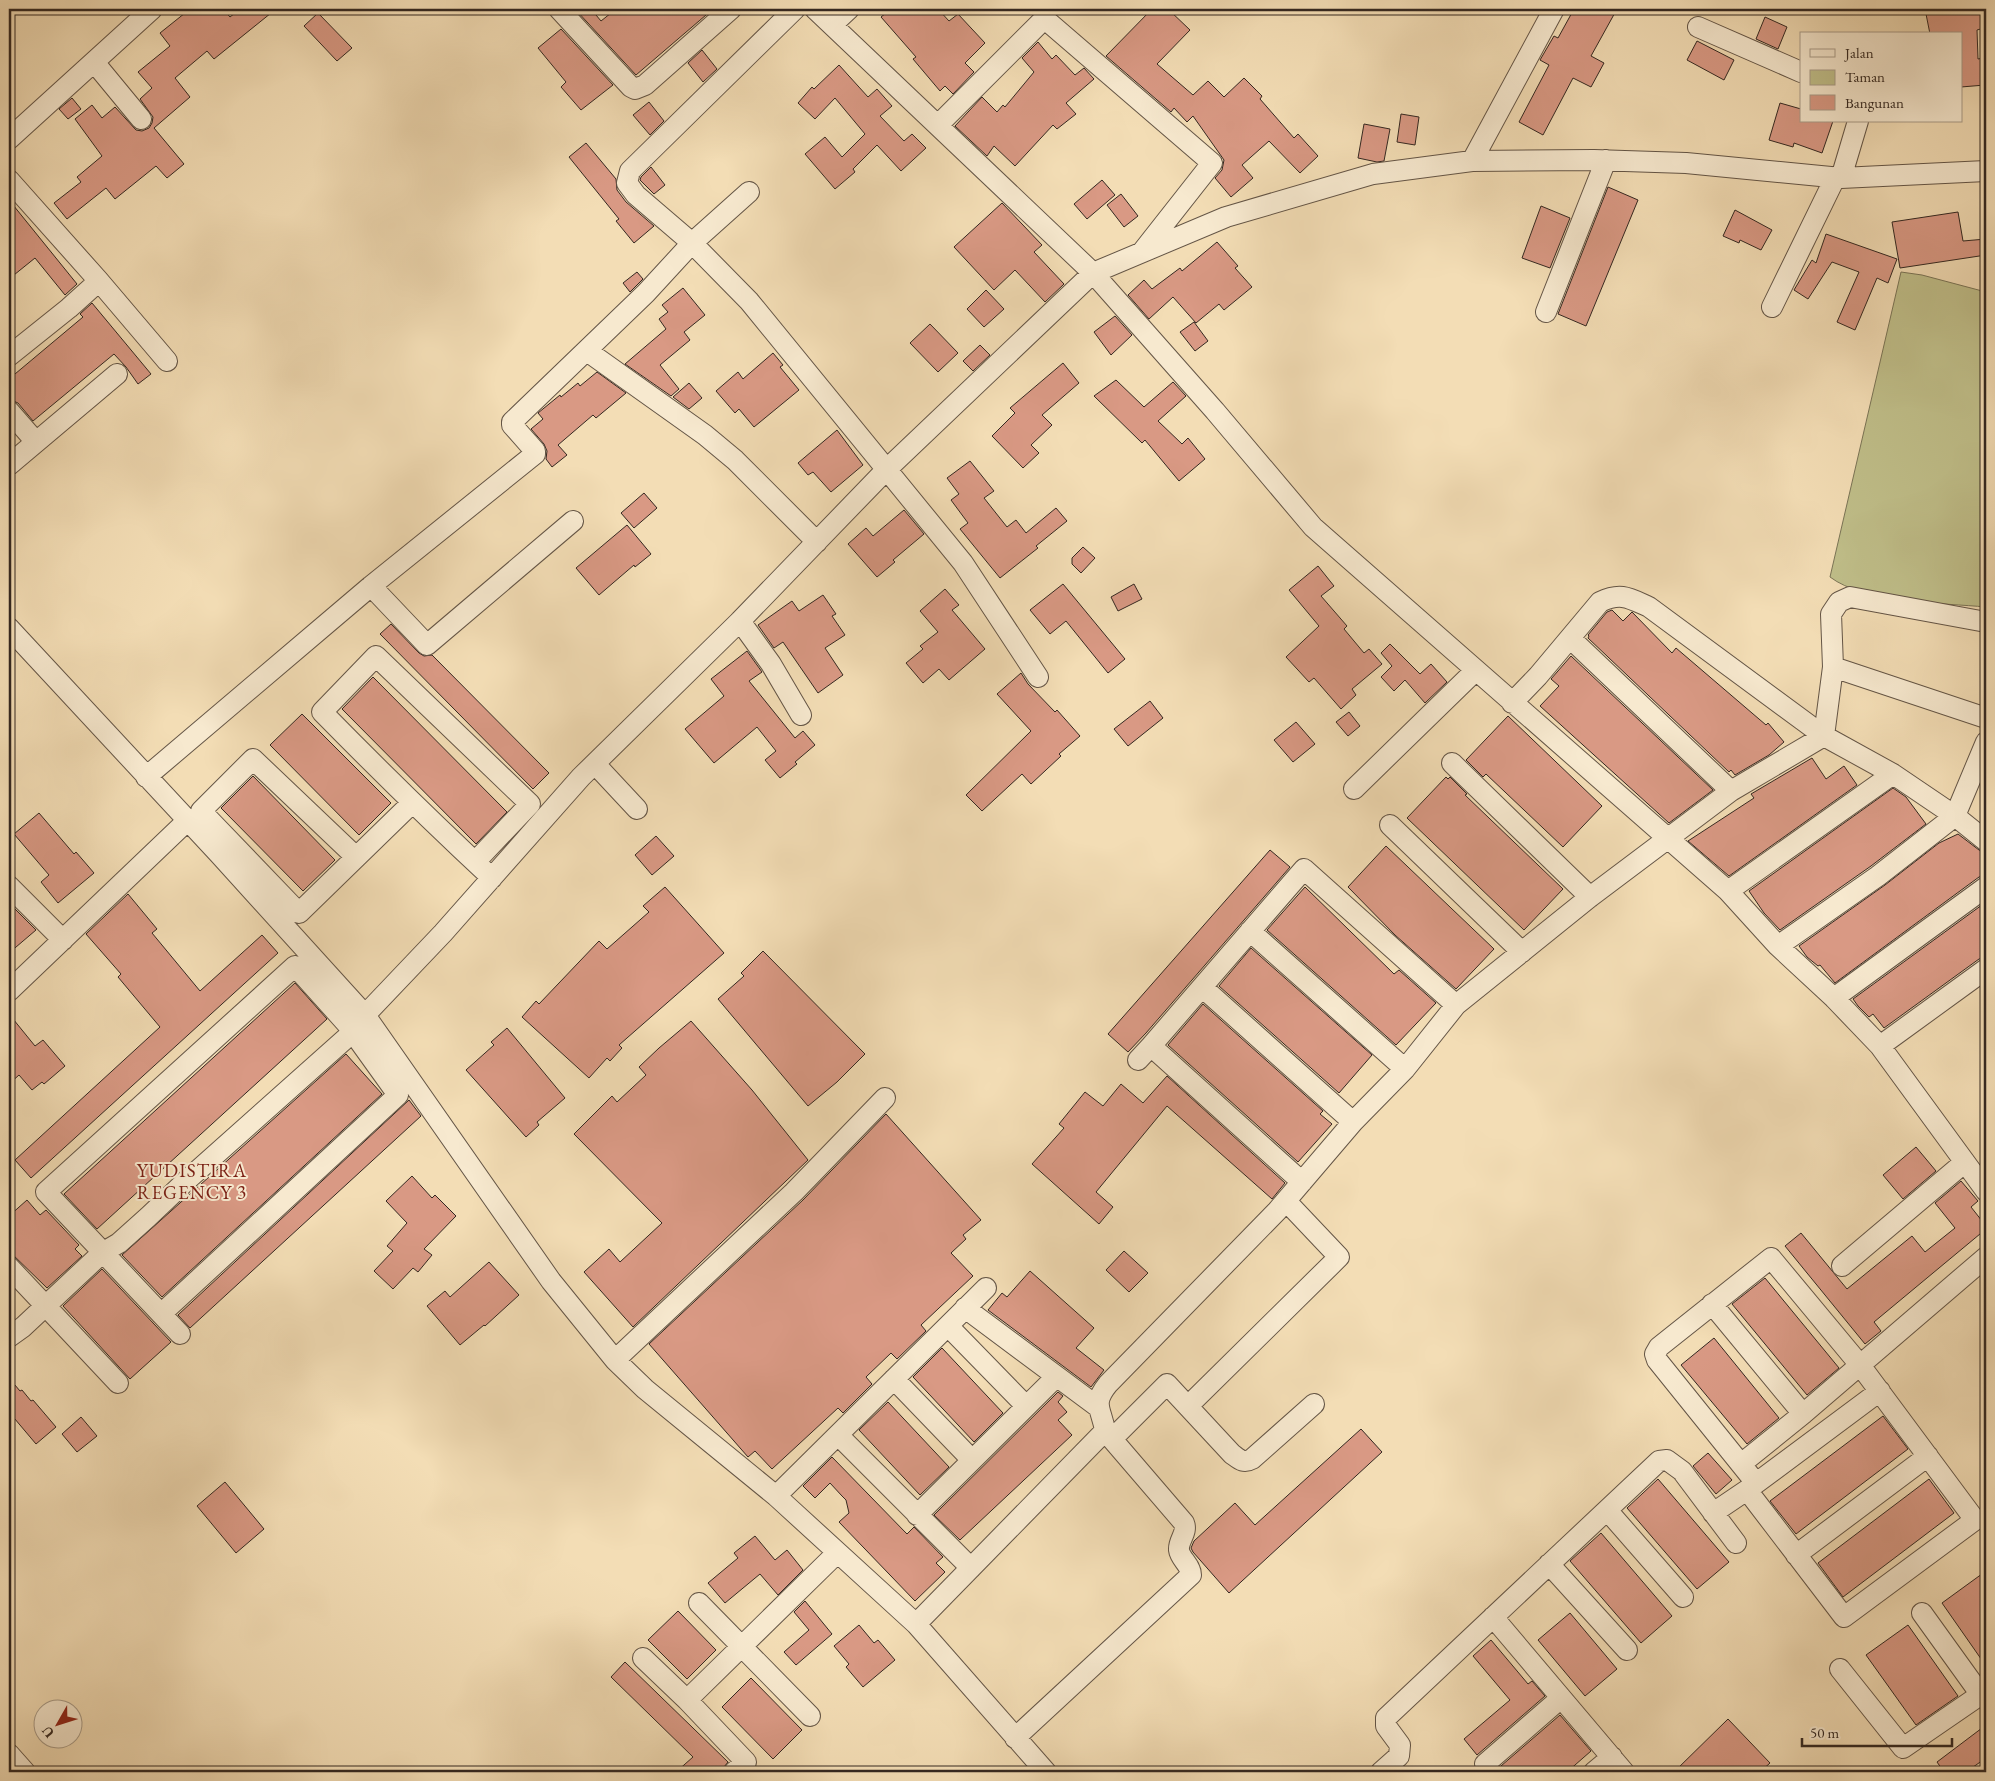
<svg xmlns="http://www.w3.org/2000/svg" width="1995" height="1781" viewBox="0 0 1995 1781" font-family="'EB Garamond',serif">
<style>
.green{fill:#c0bf8a;stroke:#7a7456}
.building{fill:#d99984;stroke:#342821}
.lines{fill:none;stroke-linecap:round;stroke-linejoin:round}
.minor-casing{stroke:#645546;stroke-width:22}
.minor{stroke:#f7e9cf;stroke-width:20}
.labels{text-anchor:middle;stroke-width:4;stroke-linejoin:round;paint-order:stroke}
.neighbourhood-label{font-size:19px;letter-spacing:1px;fill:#7a1f14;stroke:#f7e9cf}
</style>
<rect width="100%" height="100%" fill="#f3ddb5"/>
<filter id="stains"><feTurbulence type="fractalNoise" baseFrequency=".004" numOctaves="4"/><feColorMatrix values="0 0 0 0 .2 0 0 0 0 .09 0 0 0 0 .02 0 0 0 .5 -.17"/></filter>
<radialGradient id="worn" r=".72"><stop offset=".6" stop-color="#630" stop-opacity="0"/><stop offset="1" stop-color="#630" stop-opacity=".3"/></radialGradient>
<!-- green -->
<path class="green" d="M 1901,272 L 1922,275 L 1986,292 L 1986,607 C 1943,603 1864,603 1830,577 Z"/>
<!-- building -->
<path class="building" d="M 190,9 L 223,9 L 230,17 L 240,9 L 276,9 L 214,59 L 207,51 L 175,78 L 190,97 L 154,128 L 184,164 L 167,178 L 156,166 L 115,199 L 106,188 L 67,219 L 54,203 L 81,182 L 77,177 L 102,156 L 75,119 L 92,105 L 102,118 L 115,107 L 136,130 L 142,131 L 149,128 L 152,123 L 153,117 L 140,99 L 152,88 L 138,72 L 170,46 L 160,33 Z
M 575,9 L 591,9 L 601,21 L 616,9 L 713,9 L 636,75 Z
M 891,9 L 938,9 L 949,21 L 958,14 L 985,43 L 965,63 L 974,72 L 953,94 L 945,86 L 940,91 L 913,59 L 916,57 L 881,17 Z
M 1152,9 L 1168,9 L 1190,30 L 1157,64 L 1193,95 L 1208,81 L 1224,97 L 1244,78 L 1262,96 L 1260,99 L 1294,138 L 1298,134 L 1318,156 L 1300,173 L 1269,141 L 1242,165 L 1253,178 L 1231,197 L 1215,178 L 1222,170 L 1224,160 L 1193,116 L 1187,122 L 1174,108 L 1171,112 L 1106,56 Z
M 1574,9 L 1617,9 L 1591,56 L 1604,63 L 1591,87 L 1573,78 L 1543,135 L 1519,122 L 1549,65 L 1540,60 L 1554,36 L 1558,38 Z
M 1925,9 L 1979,9 L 1984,28 L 1977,30 L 1978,59 L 1983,58 L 1985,85 L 1961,87 L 1961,34 L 1930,34 Z
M 318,13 L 352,48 L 337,61 L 304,26 Z
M 1765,17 L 1787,27 L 1778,49 L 1756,39 Z
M 561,29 L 613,85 L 581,110 L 561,87 L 566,82 L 538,48 Z
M 1697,41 L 1734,60 L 1724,80 L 1687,60 Z
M 1038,42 L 1052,59 L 1056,55 L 1075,75 L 1084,68 L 1094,79 L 1066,103 L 1076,114 L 1057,129 L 1053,125 L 1015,166 L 994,146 L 987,156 L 955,126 L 982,97 L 997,112 L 1003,105 L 1005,107 L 1034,72 L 1022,58 Z
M 702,50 L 717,69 L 703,82 L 688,63 Z
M 839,65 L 868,97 L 877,89 L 892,106 L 880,116 L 904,141 L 912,134 L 926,148 L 901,171 L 877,145 L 853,169 L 855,172 L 835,189 L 805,154 L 825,137 L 842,157 L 865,134 L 835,98 L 815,119 L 798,103 L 812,87 L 814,89 Z
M 72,98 L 81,109 L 68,119 L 59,109 Z
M 649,102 L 664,121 L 650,135 L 633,115 Z
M 1780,103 L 1801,109 L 1801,121 L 1833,121 L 1822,153 L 1794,143 L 1793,147 L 1769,140 Z
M 1401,114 L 1419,117 L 1415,145 L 1397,142 Z
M 1364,124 L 1390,129 L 1384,161 L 1377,162 L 1358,158 Z
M 586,143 L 616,179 L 617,190 L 626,202 L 654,226 L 634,243 L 616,221 L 619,219 L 569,157 Z
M 651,167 L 665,185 L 654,194 L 640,180 L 641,177 Z
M 1102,180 L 1115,195 L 1087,219 L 1074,204 Z
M 1608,187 L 1638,200 L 1586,326 L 1558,314 Z
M 1121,194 L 1138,216 L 1124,227 L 1107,205 Z
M 9,200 L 77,284 L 65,295 L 35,258 L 9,279 Z
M 1002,203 L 1042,245 L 1034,252 L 1064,284 L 1045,302 L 1015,270 L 994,290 L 954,247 Z
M 1541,206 L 1570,218 L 1550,268 L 1522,258 Z
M 1735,210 L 1772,230 L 1761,250 L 1740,240 L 1739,243 L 1723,236 Z
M 1958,212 L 1963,241 L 1986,239 L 1986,255 L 1900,268 L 1892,222 Z
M 1826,234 L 1897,259 L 1888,283 L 1877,278 L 1855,330 L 1837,322 L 1859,272 L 1832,262 L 1808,299 L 1794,290 L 1812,260 L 1816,263 Z
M 1217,242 L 1238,266 L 1235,268 L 1252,287 L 1224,310 L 1219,304 L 1196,323 L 1173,297 L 1149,319 L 1128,295 L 1144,280 L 1152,289 L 1180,268 L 1182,271 Z
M 637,272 L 643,279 L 630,292 L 623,283 Z
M 683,288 L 705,315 L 684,332 L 690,340 L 660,365 L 679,389 L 671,396 L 625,364 L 666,329 L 659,319 L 668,312 L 662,305 Z
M 986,290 L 1004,309 L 984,327 L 967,309 Z
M 92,303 L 151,374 L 138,384 L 126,367 L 114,354 L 33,421 L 18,403 L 9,399 L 9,379 L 83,317 L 80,314 Z
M 1115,316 L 1132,335 L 1111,355 L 1094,332 Z
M 1194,322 L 1208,341 L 1195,351 L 1180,332 Z
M 930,324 L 958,353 L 938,372 L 910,343 Z
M 980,345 L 990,355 L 973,371 L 963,361 Z
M 773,353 L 783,365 L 780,367 L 799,390 L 754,427 L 739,409 L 735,413 L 716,391 L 738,372 L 743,379 Z
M 1063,363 L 1079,383 L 1042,415 L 1052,425 L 1031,445 L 1039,453 L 1023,468 L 992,436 L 1015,413 L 1010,408 Z
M 597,372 L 626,393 L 596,418 L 593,415 L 558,445 L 567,455 L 552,467 L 546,459 L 547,451 L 544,444 L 531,429 L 543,419 L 538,413 L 560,395 L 561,397 L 578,383 L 580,386 Z
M 1116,380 L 1144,407 L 1173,382 L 1186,396 L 1158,421 L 1182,444 L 1188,438 L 1205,459 L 1179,481 L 1145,440 L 1142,443 L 1094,396 Z
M 689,383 L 702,398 L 689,409 L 673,397 Z
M 837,430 L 863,465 L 831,492 L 813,472 L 808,475 L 798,463 Z
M 970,461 L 994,491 L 984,498 L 1007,527 L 1016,520 L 1026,533 L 1056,508 L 1067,521 L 1036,546 L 1038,548 L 1000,578 L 960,529 L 968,523 L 951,500 L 959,494 L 947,478 Z
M 644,493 L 657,508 L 634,528 L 621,513 Z
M 904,510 L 924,534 L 893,560 L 895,562 L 877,577 L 848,544 L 866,528 L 873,536 Z
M 627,525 L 651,554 L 635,567 L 634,565 L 599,595 L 576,568 Z
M 1083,547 L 1095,558 L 1081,573 L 1072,564 L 1072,558 Z
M 1318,566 L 1334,586 L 1321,596 L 1347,626 L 1344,629 L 1364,653 L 1369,649 L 1382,664 L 1352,689 L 1356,695 L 1341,709 L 1314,678 L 1309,682 L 1286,657 L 1319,626 L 1289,590 Z
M 1063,584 L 1125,659 L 1108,673 L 1066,621 L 1050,634 L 1030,610 Z
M 1134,584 L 1142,599 L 1118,611 L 1111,597 Z
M 945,589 L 959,605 L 952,610 L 985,649 L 949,680 L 939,669 L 923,683 L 906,663 L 923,649 L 920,646 L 938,632 L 920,611 Z
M 823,595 L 836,614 L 832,616 L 845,635 L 825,648 L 843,675 L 818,693 L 783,642 L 774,648 L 758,625 L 792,601 L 799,611 Z
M 1612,610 L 1623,621 L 1632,612 L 1672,653 L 1676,648 L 1766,725 L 1768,723 L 1784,742 L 1769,755 L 1735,775 L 1731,770 L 1729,772 L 1588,638 L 1589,636 L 1588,635 L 1607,612 Z
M 391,624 L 419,653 L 424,656 L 432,655 L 549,773 L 533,789 L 380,634 Z
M 1390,644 L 1420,674 L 1431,664 L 1447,682 L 1425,703 L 1405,680 L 1394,691 L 1381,677 L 1392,666 L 1381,653 Z
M 747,651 L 762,672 L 749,681 L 795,738 L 803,731 L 815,745 L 795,762 L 797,764 L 780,778 L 765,760 L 776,751 L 757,727 L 714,763 L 685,729 L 724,696 L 711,679 Z
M 1571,656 L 1713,790 L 1669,823 L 1540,706 L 1559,686 L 1551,679 Z
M 1021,673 L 1028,684 L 1055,712 L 1057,710 L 1080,736 L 1059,754 L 1061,756 L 1031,784 L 1022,774 L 982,811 L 966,795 L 1031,731 L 997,694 Z
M 373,677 L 507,812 L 476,844 L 342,709 Z
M 1150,701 L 1163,718 L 1128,746 L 1114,729 Z
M 1349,712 L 1360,726 L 1348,736 L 1336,722 Z
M 302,714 L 391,803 L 359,835 L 270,745 Z
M 1508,716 L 1602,806 L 1563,847 L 1486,774 L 1483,777 L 1466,760 Z
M 1296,722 L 1315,744 L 1293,762 L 1274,740 Z
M 1812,758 L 1826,779 L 1844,766 L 1857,785 L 1729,876 L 1688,841 L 1754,798 L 1751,794 Z
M 253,776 L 335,860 L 303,891 L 221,808 Z
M 1446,777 L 1448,779 L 1450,777 L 1467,794 L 1465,795 L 1563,889 L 1524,930 L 1407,818 Z
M 1893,788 L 1906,797 L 1926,824 L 1871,866 L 1780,930 L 1764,913 L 1749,891 Z
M 39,813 L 74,854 L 76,852 L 94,873 L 58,903 L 41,882 L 49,875 L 14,834 Z
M 1958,834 L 1979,850 L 1986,853 L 1986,875 L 1979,877 L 1835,983 L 1820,965 L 1818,966 L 1807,957 L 1799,946 L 1885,885 L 1939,843 Z
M 656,836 L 674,856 L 652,875 L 635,855 Z
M 1386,846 L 1494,949 L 1456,989 L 1395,935 L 1348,887 Z
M 1270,850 L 1290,867 L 1146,1033 L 1128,1052 L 1108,1034 Z
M 665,887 L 724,953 L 619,1045 L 622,1048 L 610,1061 L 607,1058 L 589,1078 L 522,1017 L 536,1001 L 539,1004 L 599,941 L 607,949 L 649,912 L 643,906 Z
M 1305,887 L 1394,974 L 1399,970 L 1436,1003 L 1396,1045 L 1267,930 Z
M 128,894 L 157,929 L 152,933 L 200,991 L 262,935 L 278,953 L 31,1178 L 15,1160 L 160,1027 L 118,977 L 121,974 L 86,934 Z
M 1986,902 L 1986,957 L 1979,959 L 1884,1028 L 1873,1014 L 1869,1017 L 1858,1006 L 1853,999 Z
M 9,903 L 36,930 L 9,953 Z
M 1251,948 L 1372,1055 L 1339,1093 L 1219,986 Z
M 763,951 L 865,1054 L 837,1082 L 808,1106 L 718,999 L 744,976 L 741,973 Z
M 295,983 L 327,1019 L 97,1229 L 64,1194 Z
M 1203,1004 L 1323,1111 L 1320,1114 L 1332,1124 L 1298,1162 L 1168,1045 Z
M 9,1014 L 35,1046 L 43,1040 L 65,1066 L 44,1084 L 42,1082 L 32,1090 L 19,1075 L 9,1084 Z
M 691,1021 L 752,1090 L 808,1160 L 633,1327 L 584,1272 L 609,1249 L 620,1262 L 662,1223 L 574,1134 L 612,1096 L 617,1102 L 646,1075 L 639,1067 L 659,1048 Z
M 507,1028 L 565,1098 L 537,1122 L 539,1125 L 526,1137 L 466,1070 L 494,1045 L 491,1042 Z
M 346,1054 L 382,1094 L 162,1297 L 122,1255 Z
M 1167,1076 L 1285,1183 L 1272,1199 L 1167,1106 L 1096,1192 L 1113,1207 L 1099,1224 L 1032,1164 L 1064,1128 L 1059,1124 L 1085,1092 L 1103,1106 L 1121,1084 L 1143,1103 Z
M 409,1100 L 421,1116 L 190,1328 L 178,1315 Z
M 886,1114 L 981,1220 L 963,1235 L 966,1239 L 951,1253 L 973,1276 L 921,1325 L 926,1331 L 897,1359 L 891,1353 L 866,1377 L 872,1384 L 843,1413 L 838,1408 L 772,1469 L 755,1451 L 748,1457 L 649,1344 L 803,1200 Z
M 1916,1147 L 1936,1171 L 1903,1199 L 1883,1175 Z
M 412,1176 L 432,1198 L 435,1195 L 456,1216 L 424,1249 L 432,1255 L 418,1272 L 413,1268 L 393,1289 L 374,1271 L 393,1251 L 387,1246 L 407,1223 L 386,1201 Z
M 1961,1181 L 1978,1201 L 1971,1207 L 1986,1226 L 1986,1229 L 1874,1322 L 1881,1331 L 1865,1344 L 1785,1246 L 1801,1233 L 1847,1289 L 1912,1236 L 1925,1252 L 1955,1228 L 1935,1203 Z
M 27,1200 L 40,1215 L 46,1210 L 79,1245 L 75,1249 L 82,1256 L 47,1288 L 9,1251 L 9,1216 Z
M 1124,1251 L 1148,1273 L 1129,1292 L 1106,1270 Z
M 489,1262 L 519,1295 L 485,1326 L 484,1325 L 460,1345 L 427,1306 L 445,1291 L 450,1297 Z
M 102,1269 L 171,1342 L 130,1379 L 63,1306 Z
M 1030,1271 L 1094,1328 L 1076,1348 L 1104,1370 L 1091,1387 L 988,1310 L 1002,1293 L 1007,1297 Z
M 1765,1278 L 1839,1368 L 1807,1395 L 1732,1304 Z
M 1714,1338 L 1779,1418 L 1747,1444 L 1681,1365 Z
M 942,1348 L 1003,1413 L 974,1442 L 913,1377 Z
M 9,1378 L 20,1391 L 22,1390 L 31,1401 L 33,1400 L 56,1427 L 36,1444 L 9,1412 Z
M 1058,1392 L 1063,1396 L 1058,1402 L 1067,1412 L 1058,1420 L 1072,1435 L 960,1540 L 934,1515 Z
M 888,1402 L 949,1467 L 920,1495 L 859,1430 Z
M 1883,1416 L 1908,1449 L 1796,1534 L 1770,1501 Z
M 81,1417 L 97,1436 L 77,1452 L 62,1434 Z
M 1361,1429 L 1382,1452 L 1229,1593 L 1193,1552 L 1191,1548 L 1194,1541 L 1235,1503 L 1255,1525 Z
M 1708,1453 L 1732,1480 L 1716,1494 L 1693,1466 Z
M 832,1457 L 907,1534 L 914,1527 L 943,1557 L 936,1563 L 945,1572 L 915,1601 L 839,1522 L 849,1513 L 846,1500 L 842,1496 L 830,1483 L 815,1498 L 803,1486 Z
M 1658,1479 L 1729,1562 L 1697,1589 L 1627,1508 Z
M 1929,1479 L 1954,1513 L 1843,1597 L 1818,1563 Z
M 225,1482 L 264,1529 L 236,1553 L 197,1506 Z
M 1601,1533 L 1672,1616 L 1641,1643 L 1570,1561 Z
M 755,1536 L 775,1560 L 787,1550 L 803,1570 L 778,1595 L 760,1574 L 725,1603 L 708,1583 L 738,1558 L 734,1553 Z
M 1986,1571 L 1986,1666 L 1942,1603 Z
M 805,1601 L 832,1634 L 796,1665 L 784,1652 L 809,1630 L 794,1612 Z
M 678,1611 L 716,1650 L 687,1679 L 648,1640 Z
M 1570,1613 L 1617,1669 L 1585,1696 L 1538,1640 Z
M 859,1625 L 874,1643 L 878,1640 L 895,1660 L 863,1687 L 846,1667 L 849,1664 L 834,1646 Z
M 1908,1625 L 1958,1696 L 1916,1725 L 1866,1655 Z
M 1491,1640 L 1528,1684 L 1532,1681 L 1545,1696 L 1477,1755 L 1464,1739 L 1510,1700 L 1473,1656 Z
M 625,1662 L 728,1762 L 720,1772 L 676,1772 L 693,1757 L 611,1677 Z
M 751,1678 L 802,1730 L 773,1759 L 722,1707 Z
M 1560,1715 L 1591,1751 L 1567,1772 L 1494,1772 Z
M 1728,1719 L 1770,1763 L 1760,1772 L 1674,1772 Z
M 1986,1725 L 1986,1758 L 1966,1772 L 1944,1772 L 1937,1762 Z"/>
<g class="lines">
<defs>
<path id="minor" d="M 559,9 L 631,87 L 635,89 L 645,85 L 731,9
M 795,9 L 630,171 L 627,183 L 636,195 L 692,243 L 749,301 L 963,563 L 1038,677
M 815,9 L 1093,273 L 1215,411 L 1313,527 L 1728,891 L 1778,946 L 1834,998 L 1880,1046 L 1986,969
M 833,24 L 849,9
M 1698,27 L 1801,72
M 94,62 L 141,119
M 938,125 L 1042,21 L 1046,20 L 1212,163 L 1142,252
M 9,139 L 152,9
M 1472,161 L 1554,9
M 1841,178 L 1858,121
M 9,180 L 99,281 L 69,308 L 9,356
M 99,281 L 167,361
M 1772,307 L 1835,178
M 1546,312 L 1606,160
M 587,351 L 705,435 L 735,460 L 817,542
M 9,411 L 36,442
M 9,465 L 117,374
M 371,586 L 427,645 L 573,521
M 740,621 L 771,664 L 801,715
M 9,628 L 219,854 L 365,1015 L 551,1281 L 615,1360 L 645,1389 L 776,1496 L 916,1624 L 1046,1772
M 1570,638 L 1731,791
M 1833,667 L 1986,718
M 1512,703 L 1538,676 L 1600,602 C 1621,592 1629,598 1649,607 L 1824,736 L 1893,774 L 1955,816 L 1986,841
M 1452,763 L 1590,897
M 595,764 L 637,809
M 146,777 L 371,586 L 535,454 L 535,451 L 512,425 L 512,422 L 646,293 L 692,243 L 749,192
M 1354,789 L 1475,671
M 1390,825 L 1522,952
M 356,857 L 253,759 L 201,811 L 299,913 L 412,803
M 475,862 L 530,804 L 376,656 L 322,712 C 377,768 434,824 492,878
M 9,886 L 63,940
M 1728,891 L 1893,774
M 1250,931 L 1405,1069
M 1778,946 L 1878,876 L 1955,816 L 1986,742
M 1202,987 L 1353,1122
M 9,991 L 187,821
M 1834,998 L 1986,887
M 1880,1046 L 1986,1191
M 1138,1060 L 1151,1046
M 1302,1182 L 1151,1046 L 1304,869 L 1456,1005
M 1842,1266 L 1965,1162
M 9,1267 L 118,1383
M 1712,1304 L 1803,1414
M 965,1308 L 1098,1407
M 161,1314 L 398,1095 L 347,1024 L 295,966 L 46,1192 L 180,1334
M 948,1326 L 1026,1406
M 9,1337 L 23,1327 L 102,1253 L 119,1243 L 148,1217 L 187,1180 L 353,1032 L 365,1015 L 443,933 L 581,777 L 740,621 L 886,470 L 1093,273 L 1226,217 L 1373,174 L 1472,161 L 1594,160 L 1686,163 L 1841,178 L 1986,171
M 615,1360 L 794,1192 L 885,1098
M 894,1379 L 972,1460
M 1188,1406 L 1339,1257 L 1286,1201
M 839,1436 L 971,1568
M 1112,1439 L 1167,1384 L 1232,1454 C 1239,1459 1243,1464 1252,1459 L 1314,1404
M 1741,1464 L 1803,1414 L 1986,1257
M 1747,1490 L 1844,1617 L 1975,1520 L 1860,1365 L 1771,1258 L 1659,1347 L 1655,1354 L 1657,1360 L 1756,1483
M 776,1496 L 986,1288
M 1607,1510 L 1683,1597
M 1713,1513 L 1747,1490 L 1880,1391
M 917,1515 L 1056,1377
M 1796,1555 L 1928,1456
M 1549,1564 L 1627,1650
M 699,1603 L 810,1716
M 1922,1613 L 1981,1695
M 1493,1617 L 1624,1772
M 916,1624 L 1102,1434 L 1105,1431 C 1102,1409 1091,1405 1108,1384 L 1277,1211 L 1353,1122 L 1405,1069 L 1456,1005 L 1590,897 L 1731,791 L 1824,736 L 1833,667 L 1831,614 L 1839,602 L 1850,597 L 1986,622
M 643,1658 L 687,1700 L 746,1762 L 734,1772
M 1840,1669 L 1903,1748 L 1986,1691
M 687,1700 L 837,1553
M 1015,1738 L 1191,1575 C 1191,1565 1180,1559 1179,1550 C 1178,1540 1188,1533 1184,1523 L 1105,1431
M 9,1754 L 25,1772
M 1485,1764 L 1561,1698
M 1381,1772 L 1399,1756 L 1400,1745 L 1386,1726 L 1386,1718 L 1659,1461 L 1667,1460 L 1682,1471 L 1736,1543
M 1594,1772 L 1612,1757"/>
</defs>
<!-- minor casing -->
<use href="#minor" class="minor-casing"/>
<!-- minor -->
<use href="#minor" class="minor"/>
</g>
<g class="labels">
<!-- neighbourhood labels -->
<g class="neighbourhood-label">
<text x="192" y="1177">YUDISTIRA<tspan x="192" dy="22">REGENCY 3</tspan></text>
</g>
</g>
<!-- margin -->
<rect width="1995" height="1781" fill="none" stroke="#f3ddb5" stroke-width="30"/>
<rect x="10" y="10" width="1975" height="1761" fill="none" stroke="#342821" stroke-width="2.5"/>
<rect x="15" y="15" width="1965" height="1751" fill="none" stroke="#342821"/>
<!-- legend -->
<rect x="1800" y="32" width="162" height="90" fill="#f7e9cf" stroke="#a99c89"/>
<rect x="1810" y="49" width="25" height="8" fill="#f7e9cf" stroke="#a99c89"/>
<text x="1845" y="58" font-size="15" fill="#342821">Jalan</text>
<rect x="1810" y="70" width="25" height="15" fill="#c0bf8a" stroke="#a99c89"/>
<text x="1845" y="82" font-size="15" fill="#342821">Taman</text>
<rect x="1810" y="95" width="25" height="15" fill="#d99984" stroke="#a99c89"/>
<text x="1845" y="108" font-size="15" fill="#342821">Bangunan</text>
<!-- north arrow -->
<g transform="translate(58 1724) rotate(231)"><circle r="24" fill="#f7e9cf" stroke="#a99c89"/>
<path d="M0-4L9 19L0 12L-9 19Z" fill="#8f2418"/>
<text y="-8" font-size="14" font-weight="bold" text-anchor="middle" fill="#342821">U</text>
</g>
<!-- scale -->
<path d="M1802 1738v8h150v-8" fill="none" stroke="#342821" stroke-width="2.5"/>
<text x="1810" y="1738" font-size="15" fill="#342821" stroke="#f7e9cf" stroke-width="4" paint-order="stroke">50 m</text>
<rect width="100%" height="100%" filter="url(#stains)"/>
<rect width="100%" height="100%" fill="url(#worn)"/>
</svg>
